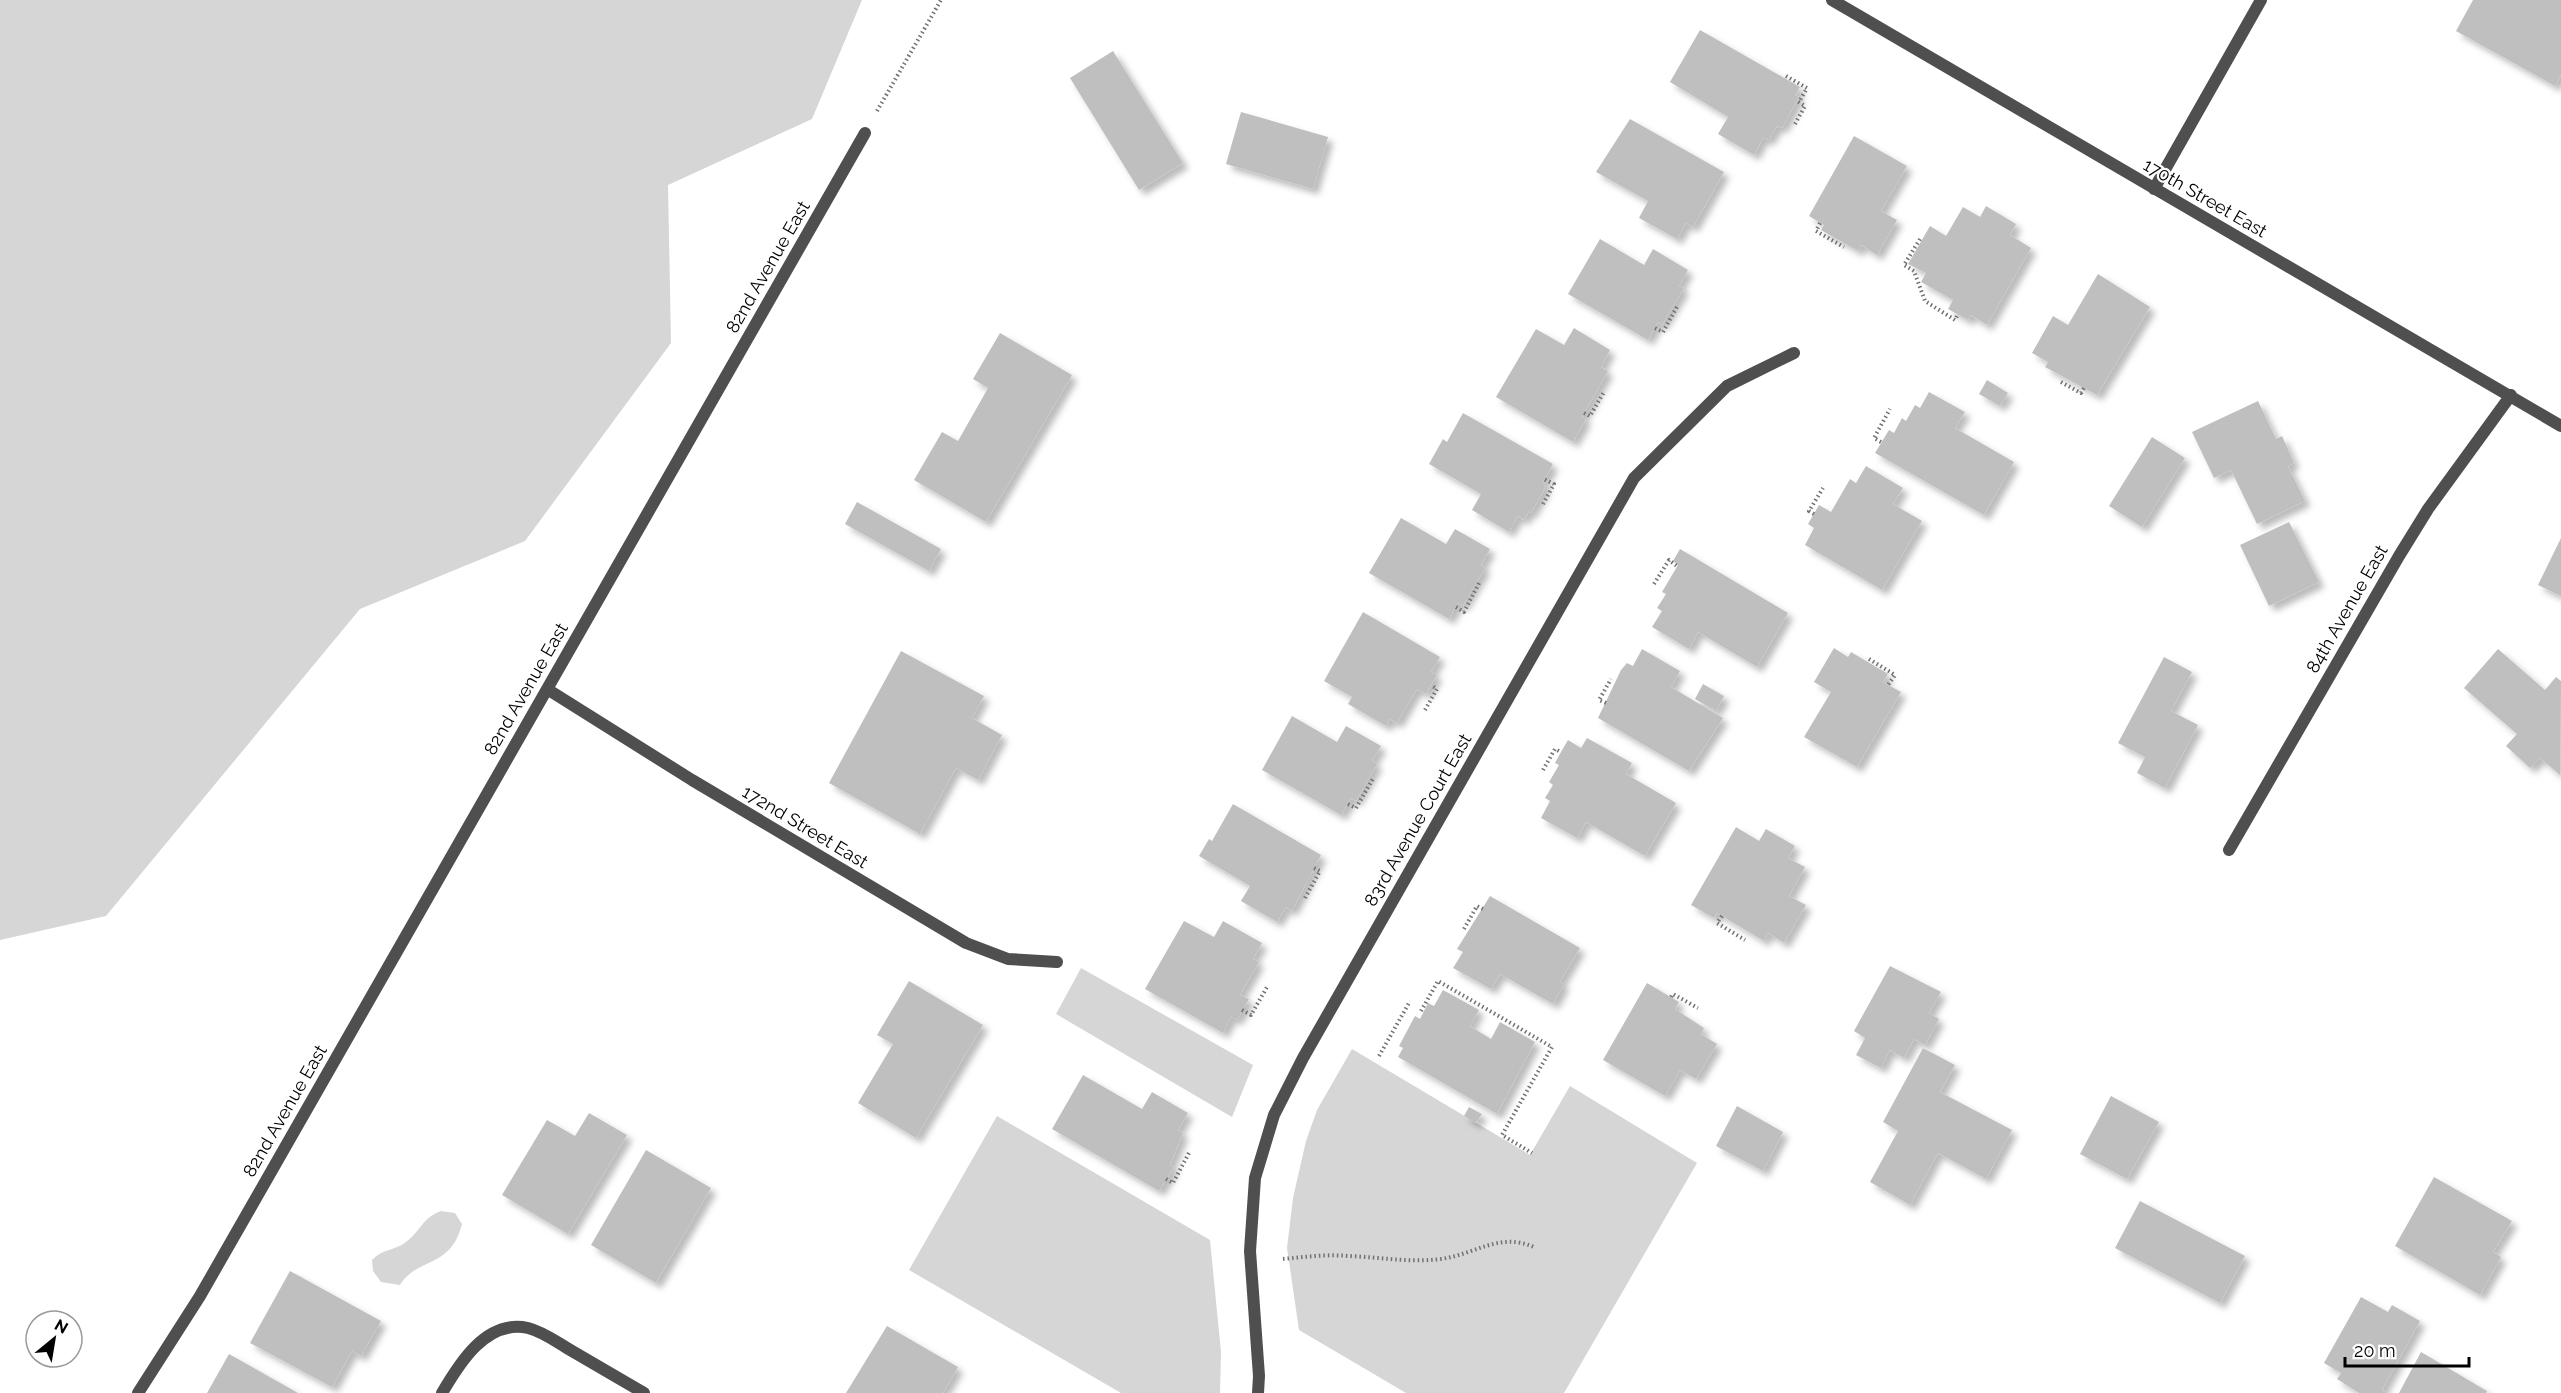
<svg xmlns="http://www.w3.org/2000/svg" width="2561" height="1393" viewBox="0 0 2561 1393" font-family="Raleway,sans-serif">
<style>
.green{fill:#d6d6d6}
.building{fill:#bfbfbf;filter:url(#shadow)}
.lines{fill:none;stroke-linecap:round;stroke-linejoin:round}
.path{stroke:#717171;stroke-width:4;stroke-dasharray:1.5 3;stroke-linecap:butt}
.minor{stroke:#4f4f4f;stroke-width:12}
.labels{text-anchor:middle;stroke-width:4.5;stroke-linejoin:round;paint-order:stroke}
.street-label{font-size:18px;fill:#000;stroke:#fff}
</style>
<defs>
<filter id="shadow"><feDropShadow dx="5.5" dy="5.5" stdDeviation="3" flood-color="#0004"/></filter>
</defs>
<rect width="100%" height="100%" fill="#fff"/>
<!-- green -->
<path class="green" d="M 0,0 L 862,0 L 812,119 L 668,185 L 671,343 L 525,541 L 360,609 L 106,916 L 0,940 Z
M 1081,968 L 1253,1065 L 1232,1117 L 1056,1014 Z
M 1352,1049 L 1530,1155 L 1570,1086 L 1697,1163 L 1564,1393 L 1406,1393 L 1299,1330 L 1287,1248 L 1293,1198 L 1306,1141 L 1317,1110 Z
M 997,1116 L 1210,1240 L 1221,1352 L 1220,1393 L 1121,1393 L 909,1270 Z
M 441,1211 L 455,1213 L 462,1224 C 451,1269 417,1257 400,1285 L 381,1282 L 373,1271 L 372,1260 C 382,1249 394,1251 406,1242 C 420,1232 423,1217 441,1211 Z"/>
<!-- building -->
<path class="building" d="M 2473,0 L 2561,0 L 2561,75 L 2555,86 L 2456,31 Z
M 1700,30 L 1800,87 L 1795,95 L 1799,97 L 1782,128 L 1777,126 L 1769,140 L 1763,138 L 1754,155 L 1718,134 L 1728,117 L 1670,82 Z
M 1113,51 L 1183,163 L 1139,190 L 1070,78 Z
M 1241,112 L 1328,137 L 1313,189 L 1226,164 Z
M 1630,119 L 1724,172 L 1693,227 L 1686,223 L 1677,239 L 1639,218 L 1648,201 L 1596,172 Z
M 1854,136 L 1907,166 L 1881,211 L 1897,220 L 1877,255 L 1861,245 L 1858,251 L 1821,230 L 1824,225 L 1809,216 Z
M 1986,206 L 2016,224 L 2010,235 L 2031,248 L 1987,325 L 1971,315 L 1968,320 L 1948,309 L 1953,300 L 1921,282 L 1926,273 L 1908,264 L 1930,226 L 1946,236 L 1963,207 L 1980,217 Z
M 1600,239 L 1644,265 L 1653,249 L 1688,270 L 1679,286 L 1684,288 L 1662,325 L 1658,322 L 1648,340 L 1568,294 Z
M 2098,274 L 2150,307 L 2097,395 L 2045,367 L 2048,362 L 2032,353 L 2053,316 L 2068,325 Z
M 1574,328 L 1610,350 L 1601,367 L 1608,371 L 1582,417 L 1586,419 L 1573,442 L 1496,397 L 1536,329 L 1564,345 Z
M 1000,333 L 1072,375 L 986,522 L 914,480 L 942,432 L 958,441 L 988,388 L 973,379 Z
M 1987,380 L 2008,393 L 2000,406 L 1979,394 Z
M 1929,392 L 1965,412 L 1955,428 L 2014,462 L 1984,515 L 1875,453 L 1889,430 L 1894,433 L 1902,418 L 1906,421 L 1915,405 L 1920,408 Z
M 2258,401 L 2276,439 L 2282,436 L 2294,463 L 2288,466 L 2305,501 L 2257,524 L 2231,470 L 2214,478 L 2192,432 Z
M 1463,413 L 1553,464 L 1543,482 L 1546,484 L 1543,492 L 1531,513 L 1529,511 L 1524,520 L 1518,516 L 1509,532 L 1472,510 L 1481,494 L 1429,464 L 1443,439 L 1447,442 Z
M 2152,437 L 2185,458 L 2142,527 L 2109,506 Z
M 1866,466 L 1903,488 L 1893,504 L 1922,521 L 1882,590 L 1805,545 L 1814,528 L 1808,524 L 1819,505 L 1831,512 L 1850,479 L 1856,483 Z
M 857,502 L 941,549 L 929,571 L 845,524 Z
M 1401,518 L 1446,544 L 1455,529 L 1490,549 L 1481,565 L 1485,568 L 1463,606 L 1458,603 L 1449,619 L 1369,573 Z
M 2289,522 L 2319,582 L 2269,606 L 2240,545 Z
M 2561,538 L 2561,596 L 2538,585 Z
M 1680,549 L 1788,613 L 1757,667 L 1698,632 L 1689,649 L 1652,627 L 1662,611 L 1657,608 L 1666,594 L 1662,592 L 1678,565 L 1673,561 Z
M 1363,612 L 1440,657 L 1431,672 L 1437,675 L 1426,694 L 1417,689 L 1397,723 L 1390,719 L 1386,726 L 1348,704 L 1352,697 L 1324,681 Z
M 1834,648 L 1848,657 L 1851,652 L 1888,674 L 1883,682 L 1901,692 L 1857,767 L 1804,737 L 1831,692 L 1814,682 Z
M 1642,649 L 1680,671 L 1671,687 L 1723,718 L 1689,771 L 1598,718 L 1621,670 L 1627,663 L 1633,666 Z
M 2498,649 L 2545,690 L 2556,677 L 2561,681 L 2560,775 L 2540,758 L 2530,768 L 2506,746 L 2517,734 L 2464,688 Z
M 901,651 L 984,696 L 972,718 L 1002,735 L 978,780 L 956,768 L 920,834 L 829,783 Z
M 2164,657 L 2192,672 L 2171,711 L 2198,725 L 2165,788 L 2137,773 L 2145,757 L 2118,743 Z
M 1703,684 L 1724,696 L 1716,711 L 1695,699 Z
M 1292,716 L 1337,742 L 1346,726 L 1381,746 L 1372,761 L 1377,764 L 1356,801 L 1351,798 L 1341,815 L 1262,770 Z
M 1587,738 L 1632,763 L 1626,774 L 1676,803 L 1645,856 L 1586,822 L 1577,838 L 1541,818 L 1550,801 L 1545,798 L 1553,785 L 1549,782 L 1559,765 L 1555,763 L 1561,752 L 1568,740 L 1581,748 Z
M 1233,804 L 1321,855 L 1292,911 L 1286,907 L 1277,922 L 1241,901 L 1250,886 L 1199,856 L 1209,839 L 1212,841 Z
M 1736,827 L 1759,841 L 1766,829 L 1795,846 L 1788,858 L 1805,867 L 1789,896 L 1806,905 L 1784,943 L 1768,933 L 1764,941 L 1717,913 L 1714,918 L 1691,905 Z
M 1490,896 L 1580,948 L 1560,982 L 1564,984 L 1553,1004 L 1500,974 L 1491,989 L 1453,968 L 1463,952 L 1457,949 Z
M 1184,921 L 1214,937 L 1223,921 L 1262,943 L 1253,959 L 1259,962 L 1240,995 L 1249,999 L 1237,1020 L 1231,1017 L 1223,1033 L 1145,989 Z
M 1890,966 L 1941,992 L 1929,1013 L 1939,1019 L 1925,1045 L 1914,1039 L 1904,1058 L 1890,1050 L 1881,1068 L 1856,1055 L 1865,1038 L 1854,1031 Z
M 909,981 L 983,1025 L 916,1138 L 858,1103 L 893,1044 L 877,1035 Z
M 1647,983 L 1679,1002 L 1675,1009 L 1704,1028 L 1701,1034 L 1717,1044 L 1696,1079 L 1680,1070 L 1665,1096 L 1603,1060 Z
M 1443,990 L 1479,1010 L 1470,1026 L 1491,1039 L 1500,1022 L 1535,1042 L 1497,1114 L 1398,1057 L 1403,1048 L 1399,1046 L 1415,1016 L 1420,1019 L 1428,1003 L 1434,1006 Z
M 1923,1048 L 1955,1065 L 1940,1092 L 2012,1130 L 1986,1179 L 1938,1153 L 1910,1205 L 1870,1182 L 1898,1131 L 1883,1122 Z
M 1083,1075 L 1142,1109 L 1152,1092 L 1188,1113 L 1178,1130 L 1183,1133 L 1170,1165 L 1174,1167 L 1159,1191 L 1052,1129 Z
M 2111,1096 L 2159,1122 L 2127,1179 L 2080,1154 Z
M 1737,1106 L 1783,1132 L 1763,1171 L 1716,1146 Z
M 1469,1107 L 1482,1114 L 1476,1123 L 1464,1116 Z
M 589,1113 L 627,1135 L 568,1234 L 502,1195 L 547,1120 L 575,1136 Z
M 646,1150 L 711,1188 L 656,1283 L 591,1245 Z
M 2434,1177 L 2512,1221 L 2493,1252 L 2501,1257 L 2480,1295 L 2395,1246 Z
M 2140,1201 L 2245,1256 L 2220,1303 L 2115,1248 Z
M 290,1271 L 381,1321 L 361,1356 L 352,1351 L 332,1387 L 250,1343 Z
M 2361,1297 L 2388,1312 L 2392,1305 L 2420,1321 L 2382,1390 L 2387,1393 L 2359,1393 L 2337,1379 L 2341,1373 L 2324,1363 Z
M 887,1326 L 958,1367 L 943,1393 L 846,1393 Z
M 2421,1352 L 2487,1391 L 2486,1393 L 2399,1393 Z
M 229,1354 L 298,1393 L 207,1393 Z"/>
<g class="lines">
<!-- path -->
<path class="path" d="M 1786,76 L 1807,88 L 1799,102
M 877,111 L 941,0
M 1795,124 L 1805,106 L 1797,101
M 1820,223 L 1816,231 L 1844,247
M 1920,239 L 1904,265 L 1914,271 L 1925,301 L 1955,320 L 1958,314
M 1655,328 L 1663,332 L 1678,305
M 2061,382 L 2081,393 L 2084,388
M 1584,413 L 1590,416 L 1604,392
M 1881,442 L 1874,438 L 1890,409
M 1543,504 L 1554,484 L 1544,479
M 1814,514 L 1809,511 L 1823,488
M 1654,584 L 1669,560 L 1677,566
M 1456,607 L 1464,612 L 1479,583
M 1869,659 L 1895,675 L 1888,685
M 1606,703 L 1599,700 L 1611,679
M 1425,710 L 1437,689 L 1431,685
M 1543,770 L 1555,749 L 1561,752
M 1348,804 L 1356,808 L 1374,777
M 1305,898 L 1320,871 L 1314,868
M 1722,916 L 1717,923 L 1745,940
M 1464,929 L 1477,906 L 1483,909
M 1671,997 L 1673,994 L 1698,1008
M 1242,1010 L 1251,1015 L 1267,987
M 1421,1011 L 1438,981 L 1552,1047 L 1502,1135 L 1532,1153
M 1379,1056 L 1409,1003
M 1166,1179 L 1173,1183 L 1190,1151
M 1283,1259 C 1305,1257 1326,1254 1348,1256 C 1380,1257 1409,1263 1441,1259 C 1476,1254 1499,1232 1534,1247"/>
<!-- minor -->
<path class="minor" d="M 1832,0 L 2561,426
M 2154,189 L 2261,0
M 547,689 L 692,780 L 966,943 L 1008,959 L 1057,962
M 2229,850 L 2399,556 L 2428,509 L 2511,395
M 138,1393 L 200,1296 L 865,133
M 442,1393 C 459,1364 486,1319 528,1328 C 544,1332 558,1343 572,1351 C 596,1365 620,1379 644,1393
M 1258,1393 L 1259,1376 L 1250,1251 L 1255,1178 L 1274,1115 L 1303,1058 L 1634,478 L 1727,386 L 1794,353"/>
</g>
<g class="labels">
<!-- street labels -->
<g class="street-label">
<text transform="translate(2205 198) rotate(30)" y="6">170th Street East</text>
<text transform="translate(768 267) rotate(-60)" y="6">82nd Avenue East</text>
<text transform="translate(2347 609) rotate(-60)" y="6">84th Avenue East</text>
<text transform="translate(526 689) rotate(-60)" y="6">82nd Avenue East</text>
<text transform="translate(1418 820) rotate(-60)" y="6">83rd Avenue Court East</text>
<text transform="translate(805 827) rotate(31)" y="6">172nd Street East</text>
<text transform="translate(285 1111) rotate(-60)" y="6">82nd Avenue East</text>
</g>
</g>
<!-- north arrow -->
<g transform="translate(54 1339) rotate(30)"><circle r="28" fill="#ffffff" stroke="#999999" stroke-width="1.5"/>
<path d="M0-4.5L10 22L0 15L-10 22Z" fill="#000000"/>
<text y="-9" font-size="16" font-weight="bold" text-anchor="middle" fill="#000000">N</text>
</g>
<!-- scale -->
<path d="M2345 1357v9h124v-9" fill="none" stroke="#000000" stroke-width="3"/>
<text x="2354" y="1357" font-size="18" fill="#000000" stroke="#ffffff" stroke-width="4.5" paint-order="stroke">20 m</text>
</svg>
